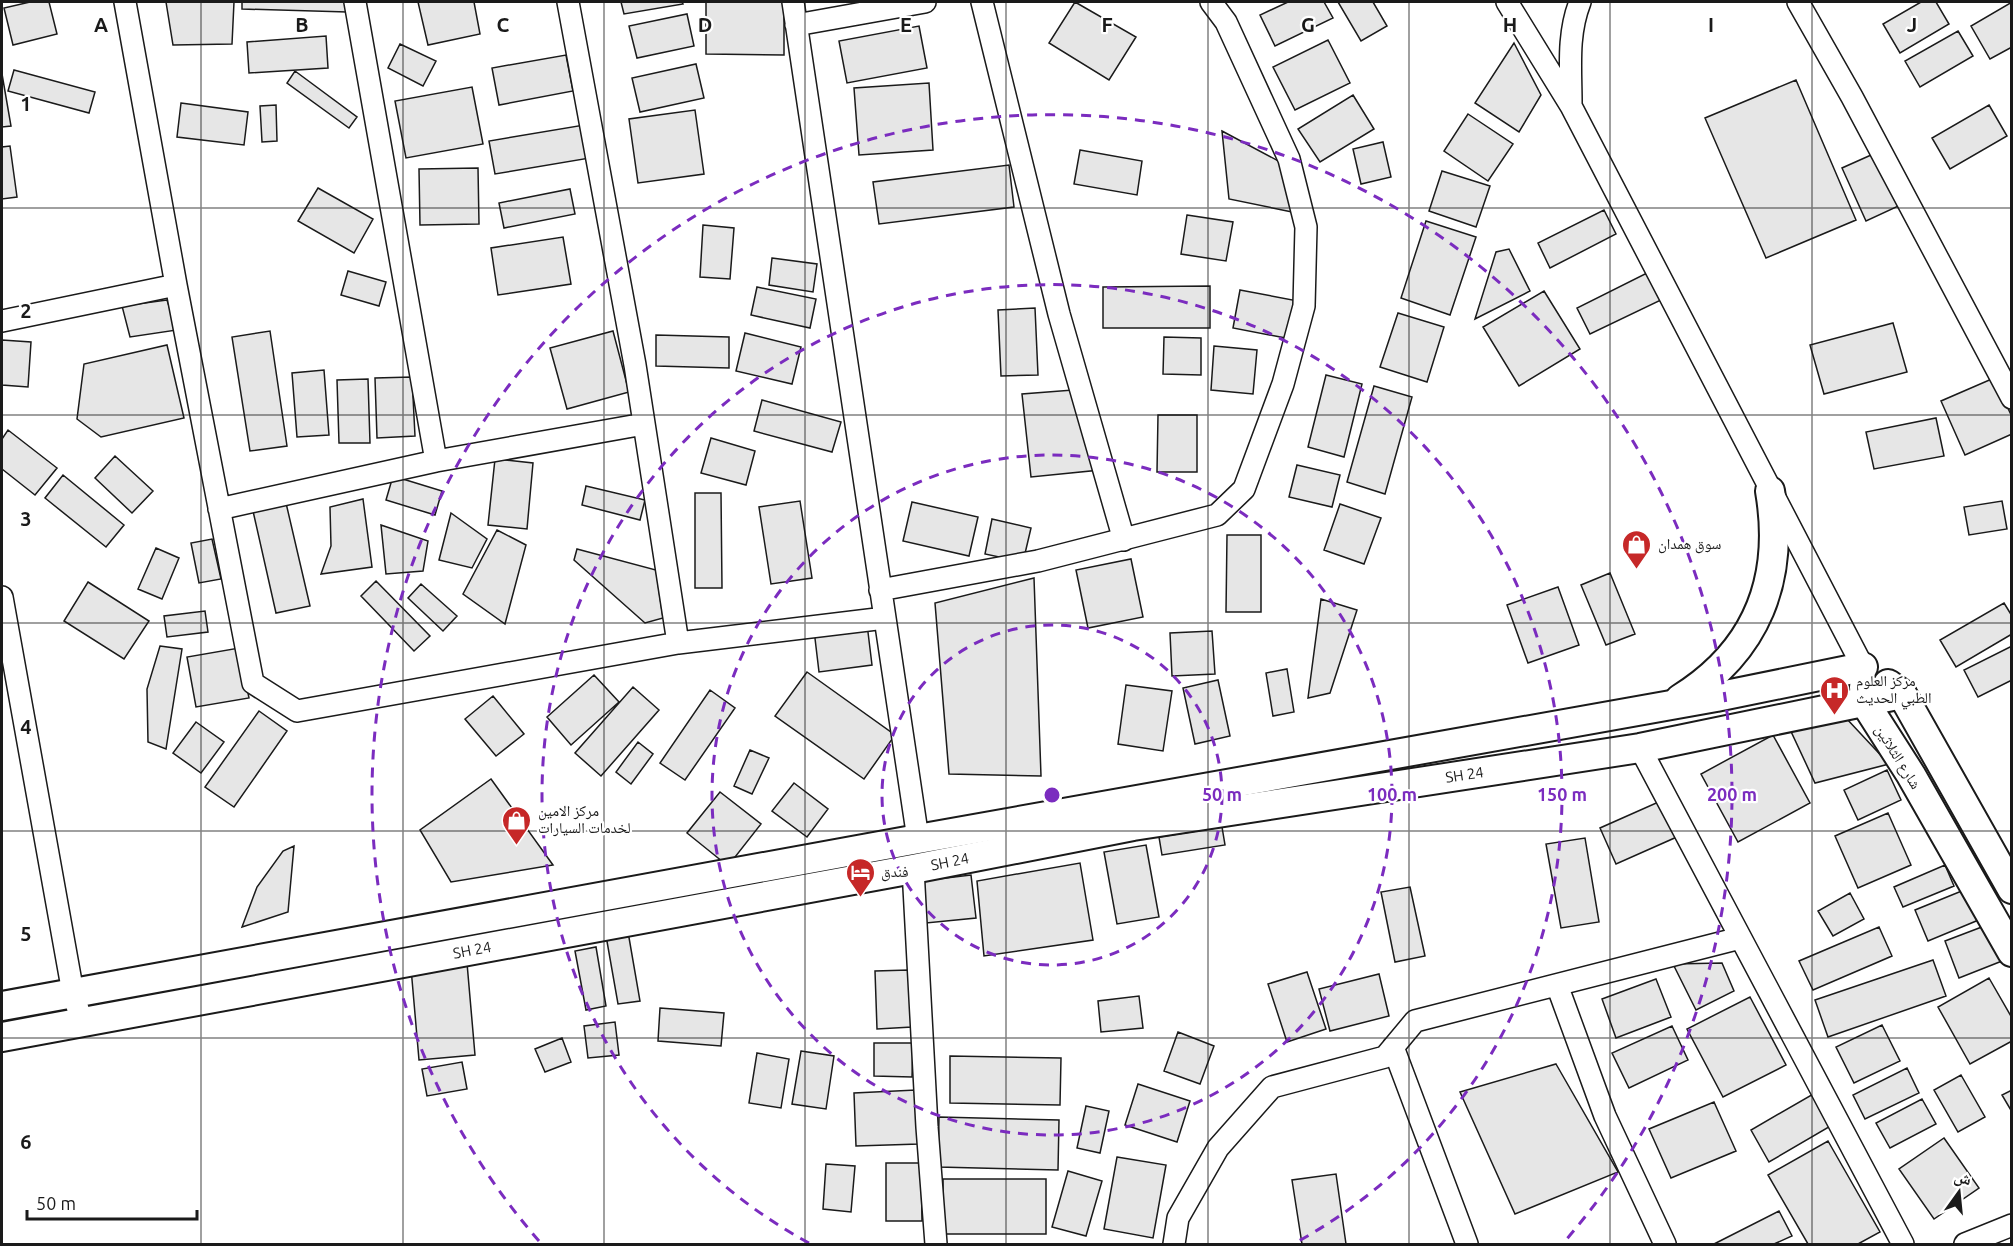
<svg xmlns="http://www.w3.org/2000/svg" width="2013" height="1246" viewBox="0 0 2013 1246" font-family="Ubuntu,'Noto Naskh Arabic',sans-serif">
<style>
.building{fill:#e6e6e6;stroke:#1a1a1a;stroke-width:1.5}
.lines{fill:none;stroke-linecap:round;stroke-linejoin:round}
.street-casing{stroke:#1a1a1a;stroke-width:24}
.secondary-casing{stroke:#1a1a1a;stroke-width:32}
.street{stroke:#fff;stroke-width:21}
.secondary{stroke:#fff;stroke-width:28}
.grid{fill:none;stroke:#1a1a1a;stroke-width:1.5;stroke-opacity:0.55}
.ring{fill:none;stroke:#7b2cbf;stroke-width:3;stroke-dasharray:10 8}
.labels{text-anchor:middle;stroke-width:4.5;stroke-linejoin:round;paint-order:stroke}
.poi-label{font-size:15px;fill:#1a1a1a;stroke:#fff;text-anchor:start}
.street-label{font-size:15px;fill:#1a1a1a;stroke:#fff}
.grid-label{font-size:20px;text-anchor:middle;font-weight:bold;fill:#1a1a1a;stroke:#fff;stroke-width:4.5;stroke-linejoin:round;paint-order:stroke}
.centre{fill:#7b2cbf;stroke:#fff;stroke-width:3}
.ring-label{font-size:18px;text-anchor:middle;font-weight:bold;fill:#7b2cbf;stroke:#fff;stroke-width:4.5;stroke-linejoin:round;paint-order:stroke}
</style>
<rect width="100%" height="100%" fill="#fff"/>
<!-- building -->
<path class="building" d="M 30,2 L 49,2 L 57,34 L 13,45 L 4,8 Z
M 166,2 L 234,2 L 232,44 L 173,45 Z
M 242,2 L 347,2 L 347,12 L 242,9 Z
M 418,2 L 474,2 L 480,34 L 428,45 Z
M 621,2 L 682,2 L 683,4 L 624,14 Z
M 706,2 L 784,2 L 784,55 L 706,54 Z
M 1075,2 L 1136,37 L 1109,80 L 1049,43 Z
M 1288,2 L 1324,2 L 1333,18 L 1275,46 L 1260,15 Z
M 1338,2 L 1373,2 L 1387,26 L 1361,41 Z
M 1921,2 L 1936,2 L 1949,24 L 1900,53 L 1883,24 Z
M 2012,2 L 2012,47 L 1990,59 L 1971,26 Z
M 687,14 L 694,46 L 637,58 L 629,26 Z
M 919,26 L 927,68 L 847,83 L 839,41 Z
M 1958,31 L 1973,56 L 1920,87 L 1905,61 Z
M 326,36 L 328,68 L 249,73 L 247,42 Z
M 1328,40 L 1350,83 L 1295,110 L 1273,67 Z
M 1514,43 L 1541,95 L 1519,132 L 1475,103 Z
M 400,44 L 436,61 L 423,86 L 388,68 Z
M 566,55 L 573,91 L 499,105 L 492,68 Z
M 696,64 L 704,98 L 640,112 L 632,78 Z
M 14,70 L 95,92 L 89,113 L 8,91 Z
M 295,71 L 357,117 L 349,128 L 287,83 Z
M 2,74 L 11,126 L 2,127 Z
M 1796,80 L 1856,220 L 1766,258 L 1705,118 Z
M 929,83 L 933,150 L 859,155 L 854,88 Z
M 472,87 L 483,144 L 406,158 L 395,101 Z
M 1353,95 L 1374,129 L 1320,162 L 1298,129 Z
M 181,103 L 248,112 L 244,145 L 177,137 Z
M 276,105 L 277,141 L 262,142 L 260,106 Z
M 1989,105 L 2007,136 L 1950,169 L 1932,138 Z
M 695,110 L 704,174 L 638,183 L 629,119 Z
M 1468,114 L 1513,144 L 1488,181 L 1444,151 Z
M 584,125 L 590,158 L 495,174 L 489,141 Z
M 1222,131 L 1286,165 L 1297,213 L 1229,199 Z
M 1383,142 L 1391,177 L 1361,184 L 1353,149 Z
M 10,146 L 17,197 L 2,199 L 2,147 Z
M 1080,150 L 1142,161 L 1137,195 L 1074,184 Z
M 1880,151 L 1905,203 L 1866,221 L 1842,168 Z
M 1009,165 L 1014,207 L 879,224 L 873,182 Z
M 478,168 L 479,224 L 420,225 L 419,169 Z
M 1442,171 L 1490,186 L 1476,227 L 1429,211 Z
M 318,188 L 373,219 L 354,253 L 298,221 Z
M 570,189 L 575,214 L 504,228 L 499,203 Z
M 1604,210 L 1616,234 L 1550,268 L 1538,243 Z
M 1187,215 L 1233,222 L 1226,261 L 1181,254 Z
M 1426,221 L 1476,237 L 1450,315 L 1401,298 Z
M 703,225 L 734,228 L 730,279 L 700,277 Z
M 563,237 L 571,284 L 498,295 L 491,248 Z
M 1509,249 L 1530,291 L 1475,319 L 1496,252 Z
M 772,258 L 817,264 L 813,292 L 769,285 Z
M 348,271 L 386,282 L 379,306 L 341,295 Z
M 1647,273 L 1661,300 L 1590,334 L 1577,308 Z
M 1210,286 L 1210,328 L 1103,328 L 1103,287 Z
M 757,287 L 816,299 L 810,328 L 751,315 Z
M 1240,290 L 1298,301 L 1291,339 L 1233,328 Z
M 1544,291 L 1580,349 L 1519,386 L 1483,327 Z
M 167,300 L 177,330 L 130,337 L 122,306 Z
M 1035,308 L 1038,375 L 1001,376 L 998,310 Z
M 1398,313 L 1444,327 L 1427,382 L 1380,367 Z
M 1893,323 L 1907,372 L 1824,394 L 1810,345 Z
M 270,331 L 287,446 L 250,451 L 232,337 Z
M 613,331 L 629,392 L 567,409 L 550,348 Z
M 745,333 L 801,347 L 792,384 L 736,371 Z
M 656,335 L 729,337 L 729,368 L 656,366 Z
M 1164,337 L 1201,338 L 1201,375 L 1163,374 Z
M 2,340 L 31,342 L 28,387 L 2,385 Z
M 167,345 L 184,418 L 101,437 L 77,419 L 84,364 Z
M 1214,346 L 1257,350 L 1253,394 L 1211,390 Z
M 324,370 L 329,435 L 297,437 L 292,373 Z
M 1326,375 L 1362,384 L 1344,457 L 1308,447 Z
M 412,377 L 415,436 L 377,438 L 375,378 Z
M 1994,378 L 2012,417 L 2012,434 L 1965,455 L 1941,401 Z
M 368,379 L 370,443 L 339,443 L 337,380 Z
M 1374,386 L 1412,397 L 1385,494 L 1347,482 Z
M 1073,390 L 1100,470 L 1031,477 L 1022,394 Z
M 762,400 L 841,422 L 832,452 L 754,431 Z
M 1158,415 L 1197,415 L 1197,472 L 1157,472 Z
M 1936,418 L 1944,456 L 1874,469 L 1866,432 Z
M 8,430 L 57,468 L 35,495 L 2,469 L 2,439 Z
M 711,438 L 755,451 L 746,485 L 701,473 Z
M 115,456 L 153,491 L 132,513 L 95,478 Z
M 495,459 L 533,463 L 527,529 L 488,525 Z
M 1297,465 L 1340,475 L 1332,507 L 1289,497 Z
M 63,475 L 124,525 L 106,547 L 45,498 Z
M 393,476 L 442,491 L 435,515 L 386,500 Z
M 586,486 L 645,500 L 640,520 L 582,505 Z
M 695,493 L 721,493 L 722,588 L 695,588 Z
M 363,499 L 372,567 L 321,574 L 331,546 L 330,507 Z
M 800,501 L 812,578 L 771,584 L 759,507 Z
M 2002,501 L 2007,529 L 1969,535 L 1964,507 Z
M 912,502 L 978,517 L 969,556 L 903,541 Z
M 286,503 L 310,606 L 276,613 L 253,511 Z
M 1340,504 L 1381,518 L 1364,564 L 1324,550 Z
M 451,513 L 487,539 L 472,568 L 439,560 Z
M 992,519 L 1031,528 L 1023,562 L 985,554 Z
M 381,525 L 428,541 L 423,571 L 386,574 Z
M 497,530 L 526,545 L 505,624 L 463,594 Z
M 1227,535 L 1261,535 L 1261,612 L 1226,612 Z
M 212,539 L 221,579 L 199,583 L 191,543 Z
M 156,548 L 179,558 L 162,599 L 138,589 Z
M 577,549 L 656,570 L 663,618 L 645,623 L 574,560 Z
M 1131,559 L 1143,617 L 1088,628 L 1076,570 Z
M 1610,573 L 1635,634 L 1606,645 L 1581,585 Z
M 1034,578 L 1041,776 L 949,774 L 935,603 Z
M 376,581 L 430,636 L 414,651 L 361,596 Z
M 88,582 L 149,621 L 124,659 L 64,621 Z
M 421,584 L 457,616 L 443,631 L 408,598 Z
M 1558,587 L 1579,645 L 1528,663 L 1507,605 Z
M 1321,599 L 1357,610 L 1330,693 L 1308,698 Z
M 2004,603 L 2012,616 L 2012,634 L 1956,667 L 1940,640 Z
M 205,611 L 208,632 L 167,637 L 164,616 Z
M 867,624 L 872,665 L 819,672 L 814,630 Z
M 1212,631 L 1215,674 L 1172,676 L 1170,633 Z
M 160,646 L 182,649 L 166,749 L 148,742 L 147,689 Z
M 2012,646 L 2012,680 L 1978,697 L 1964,670 Z
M 239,648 L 249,698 L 196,707 L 187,657 Z
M 1287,669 L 1294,712 L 1273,716 L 1266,673 Z
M 807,672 L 895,735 L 864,779 L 775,716 Z
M 594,675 L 619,702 L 571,745 L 547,717 Z
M 1218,680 L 1230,736 L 1195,744 L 1183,688 Z
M 1126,685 L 1172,691 L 1163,751 L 1118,744 Z
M 633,687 L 659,710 L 601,776 L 575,753 Z
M 710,690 L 735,708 L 685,780 L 660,763 Z
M 493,696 L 524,734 L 496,756 L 465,719 Z
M 259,711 L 287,731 L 234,807 L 205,787 Z
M 1846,718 L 1889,764 L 1815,783 L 1788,725 Z
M 196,722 L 224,742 L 201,773 L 173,753 Z
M 1773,735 L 1810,803 L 1738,842 L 1701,774 Z
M 638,742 L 653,754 L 631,784 L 616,772 Z
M 750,750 L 769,758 L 752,794 L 734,786 Z
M 1887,770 L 1901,800 L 1858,820 L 1844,790 Z
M 491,779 L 553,865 L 451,882 L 420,830 Z
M 794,783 L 828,809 L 807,837 L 772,811 Z
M 720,792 L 761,824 L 728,866 L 687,833 Z
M 1663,800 L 1679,836 L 1616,864 L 1600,828 Z
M 1888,813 L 1911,865 L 1858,888 L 1835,836 Z
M 1222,827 L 1225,845 L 1162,855 L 1159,837 Z
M 1585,838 L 1599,922 L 1561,928 L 1546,844 Z
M 1146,845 L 1159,917 L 1117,924 L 1104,852 Z
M 294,846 L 288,912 L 242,927 L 257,887 L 283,851 Z
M 1080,863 L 1093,940 L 984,956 L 977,881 Z
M 1945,865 L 1954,886 L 1903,907 L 1894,887 Z
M 971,875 L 976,918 L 926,923 L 921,881 Z
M 1410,887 L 1425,956 L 1395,962 L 1381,892 Z
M 1969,888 L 1981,919 L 1928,941 L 1915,910 Z
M 1850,893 L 1864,919 L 1833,936 L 1818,911 Z
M 1987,925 L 2002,961 L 1959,978 L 1945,941 Z
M 627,926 L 640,1001 L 618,1004 L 605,930 Z
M 1879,927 L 1892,956 L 1813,990 L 1799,961 Z
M 596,947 L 606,1006 L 586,1010 L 575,951 Z
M 1933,960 L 1946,996 L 1828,1037 L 1815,1000 Z
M 467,963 L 475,1055 L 419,1060 L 411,968 Z
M 1722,963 L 1734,991 L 1696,1010 L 1673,964 Z
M 909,970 L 912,1027 L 877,1029 L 875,971 Z
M 1307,972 L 1326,1029 L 1287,1042 L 1268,984 Z
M 1379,974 L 1389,1016 L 1330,1031 L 1319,989 Z
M 1989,978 L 2012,1018 L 2012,1041 L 1970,1064 L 1938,1007 Z
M 1656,979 L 1671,1017 L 1616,1038 L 1602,999 Z
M 1139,996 L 1143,1028 L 1101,1032 L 1098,1001 Z
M 1750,997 L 1786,1065 L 1723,1097 L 1687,1029 Z
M 660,1008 L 724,1013 L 721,1046 L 658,1041 Z
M 615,1022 L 619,1055 L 588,1058 L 584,1026 Z
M 1882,1025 L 1900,1061 L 1854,1083 L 1836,1047 Z
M 1672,1026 L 1688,1060 L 1629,1088 L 1612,1053 Z
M 1178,1032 L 1214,1046 L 1200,1084 L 1164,1071 Z
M 562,1038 L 571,1062 L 545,1072 L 535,1049 Z
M 874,1043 L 913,1043 L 912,1077 L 874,1076 Z
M 801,1051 L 834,1056 L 826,1109 L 792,1104 Z
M 757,1053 L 789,1059 L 781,1108 L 749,1103 Z
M 950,1056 L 1061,1058 L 1060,1105 L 950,1103 Z
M 462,1062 L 467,1089 L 427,1096 L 422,1069 Z
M 1556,1064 L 1618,1172 L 1515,1214 L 1460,1092 Z
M 1907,1068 L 1919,1093 L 1865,1119 L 1853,1095 Z
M 1961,1075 L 1985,1117 L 1958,1132 L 1934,1090 Z
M 1138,1084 L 1190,1101 L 1177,1142 L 1125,1125 Z
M 916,1090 L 919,1144 L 856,1146 L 854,1093 Z
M 2012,1090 L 2012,1112 L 2002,1095 Z
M 1815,1093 L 1834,1124 L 1769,1162 L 1751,1130 Z
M 1922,1099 L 1936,1124 L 1890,1148 L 1876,1123 Z
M 1714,1102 L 1736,1151 L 1671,1178 L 1649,1129 Z
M 1086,1106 L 1109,1111 L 1100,1153 L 1077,1148 Z
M 939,1117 L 1059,1120 L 1058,1170 L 938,1167 Z
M 1944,1138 L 1979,1188 L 1934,1219 L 1899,1169 Z
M 1828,1141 L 1880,1232 L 1858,1244 L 1808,1244 L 1768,1175 Z
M 1117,1157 L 1166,1165 L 1153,1238 L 1104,1229 Z
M 886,1163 L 921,1163 L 922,1221 L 886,1221 Z
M 826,1164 L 855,1166 L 851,1212 L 823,1209 Z
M 1068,1171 L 1102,1181 L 1086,1236 L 1052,1227 Z
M 1336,1174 L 1346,1244 L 1302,1244 L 1292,1180 Z
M 943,1179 L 1046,1179 L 1046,1234 L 943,1234 Z
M 1779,1211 L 1792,1236 L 1774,1244 L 1714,1244 Z"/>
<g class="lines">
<defs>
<path id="street" d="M 125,2 L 176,285 L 253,683 L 297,711 L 678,643 L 885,618
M 355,2 L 436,461 L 644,424
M 568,2 L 635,365 L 678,643
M 793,2 L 918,839
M 982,2 L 1059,314 L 1124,540
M 1507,2 L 1571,106 L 1863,667
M 1798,2 L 1852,97 L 2012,398
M 796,25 L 925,2
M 1571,104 C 1571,69 1567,35 1580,2
M 2,321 L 176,285
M 219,509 L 436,461
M 880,590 L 1038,561 L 1217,515 L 1244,489 L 1283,384 L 1304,306 L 1306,227 L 1289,159 L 1226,22 L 1211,2
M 2,597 L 73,993 L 82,1022
M 1640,748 L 1903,1244
M 913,869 L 927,1127 L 936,1244
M 1557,985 L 1605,1116 L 1665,1244
M 1393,1047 L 1467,1244
M 1174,1244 L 1178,1218 L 1218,1148 L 1272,1087 L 1385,1057 L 1415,1021 L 1740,938
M 1965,1244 L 2012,1225"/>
<g id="secondary">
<path d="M 1888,684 L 1902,694 L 2012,889"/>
<path d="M 1864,687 L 1865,703 L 1911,775 L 2012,952"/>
<path d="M 1680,699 C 1757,651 1785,579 1770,491"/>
<path d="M 2,1006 L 918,839 L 1716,697 L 1863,667"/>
<path id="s1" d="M 2,1037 L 913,869 L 1133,826 L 1640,748 L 1902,694"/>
</g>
</defs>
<!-- street casing -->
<use href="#street" class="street-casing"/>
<!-- secondary casing -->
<use href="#secondary" class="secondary-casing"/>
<!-- street -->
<use href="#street" class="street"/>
<!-- secondary -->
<use href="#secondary" class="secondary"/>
</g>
<!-- grid -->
<path class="grid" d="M 201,2 L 201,1244M 403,2 L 403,1244M 604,2 L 604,1244M 805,2 L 805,1244M 1006,2 L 1006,1244M 1208,2 L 1208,1244M 1409,2 L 1409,1244M 1610,2 L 1610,1244M 1812,2 L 1812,1244M 2,208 L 2012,208M 2,415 L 2012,415M 2,623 L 2012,623M 2,831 L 2012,831M 2,1038 L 2012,1038"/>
<!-- distance rings -->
<g class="ring">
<circle cx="1052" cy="795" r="170"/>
<circle cx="1052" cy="795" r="340"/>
<path d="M809 1243A510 510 0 1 1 1295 1243"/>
<path d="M539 1241A680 680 0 1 1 1565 1241"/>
</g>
<!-- icons -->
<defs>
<symbol id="shop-pin" viewBox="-11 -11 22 30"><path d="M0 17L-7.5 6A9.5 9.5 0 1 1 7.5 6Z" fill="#c62828" stroke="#fff"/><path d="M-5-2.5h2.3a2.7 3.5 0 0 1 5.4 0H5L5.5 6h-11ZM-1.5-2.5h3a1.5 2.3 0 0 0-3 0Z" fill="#fff"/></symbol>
<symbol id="hospital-pin" viewBox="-11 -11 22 30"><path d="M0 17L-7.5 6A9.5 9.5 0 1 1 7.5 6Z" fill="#c62828" stroke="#fff"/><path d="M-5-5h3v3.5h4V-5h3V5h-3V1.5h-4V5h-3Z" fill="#fff"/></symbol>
<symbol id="hotel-pin" viewBox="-11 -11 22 30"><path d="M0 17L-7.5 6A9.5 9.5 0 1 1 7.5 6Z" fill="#c62828" stroke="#fff"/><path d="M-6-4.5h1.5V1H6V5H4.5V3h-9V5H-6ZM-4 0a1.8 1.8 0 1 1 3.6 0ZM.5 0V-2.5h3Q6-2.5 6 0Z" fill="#fff"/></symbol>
</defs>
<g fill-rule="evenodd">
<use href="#shop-pin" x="1620" y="528" width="33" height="45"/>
<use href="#hospital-pin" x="1818" y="674" width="33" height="45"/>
<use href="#shop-pin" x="500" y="804" width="33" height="45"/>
<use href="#hotel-pin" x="844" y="856" width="33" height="45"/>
</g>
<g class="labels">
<!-- poi labels -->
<g class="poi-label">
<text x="1658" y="549">سوق همدان</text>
<text x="1856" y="686">مركز العلوم<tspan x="1856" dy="17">الطبي الحديث</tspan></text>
<text x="538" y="816">مركز الامين<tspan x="538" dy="17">لخدمات السيارات</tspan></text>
<text x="881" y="877">فندق</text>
</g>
<!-- street labels -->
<g class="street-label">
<text transform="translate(1898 757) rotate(58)" y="5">شارع الثلاثين</text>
<text dy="5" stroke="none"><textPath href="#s1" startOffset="1486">SH 24</textPath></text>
<text dy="5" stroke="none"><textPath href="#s1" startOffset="964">SH 24</textPath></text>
<text dy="5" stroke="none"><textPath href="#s1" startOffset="478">SH 24</textPath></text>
</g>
</g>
<g class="grid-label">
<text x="101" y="32">A</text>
<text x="302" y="32">B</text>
<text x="503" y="32">C</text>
<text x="705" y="32">D</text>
<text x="906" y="32">E</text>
<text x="1107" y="32">F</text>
<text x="1308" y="32">G</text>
<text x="1510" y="32">H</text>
<text x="1711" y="32">I</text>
<text x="1912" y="32">J</text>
<text x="26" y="111">1</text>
<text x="26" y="318">2</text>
<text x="26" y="526">3</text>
<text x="26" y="734">4</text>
<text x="26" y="941">5</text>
<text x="26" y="1149">6</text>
</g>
<circle cx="1052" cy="795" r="9" class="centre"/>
<g class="ring-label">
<text x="1222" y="801">50 m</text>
<text x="1392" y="801">100 m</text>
<text x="1562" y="801">150 m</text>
<text x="1732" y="801">200 m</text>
</g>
<!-- border -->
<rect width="2013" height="1246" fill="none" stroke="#1a1a1a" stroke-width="6"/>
<!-- north arrow -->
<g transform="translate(1959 1192) rotate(15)" stroke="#ffffff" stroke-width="4.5" paint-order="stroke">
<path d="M0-4.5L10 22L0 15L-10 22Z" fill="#1a1a1a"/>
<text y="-9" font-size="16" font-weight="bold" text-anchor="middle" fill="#1a1a1a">ش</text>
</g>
<!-- scale -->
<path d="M27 1210v9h170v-9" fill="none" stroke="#1a1a1a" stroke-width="3"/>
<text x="36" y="1210" font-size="18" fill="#1a1a1a" stroke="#ffffff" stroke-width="4.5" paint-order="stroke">50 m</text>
</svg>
